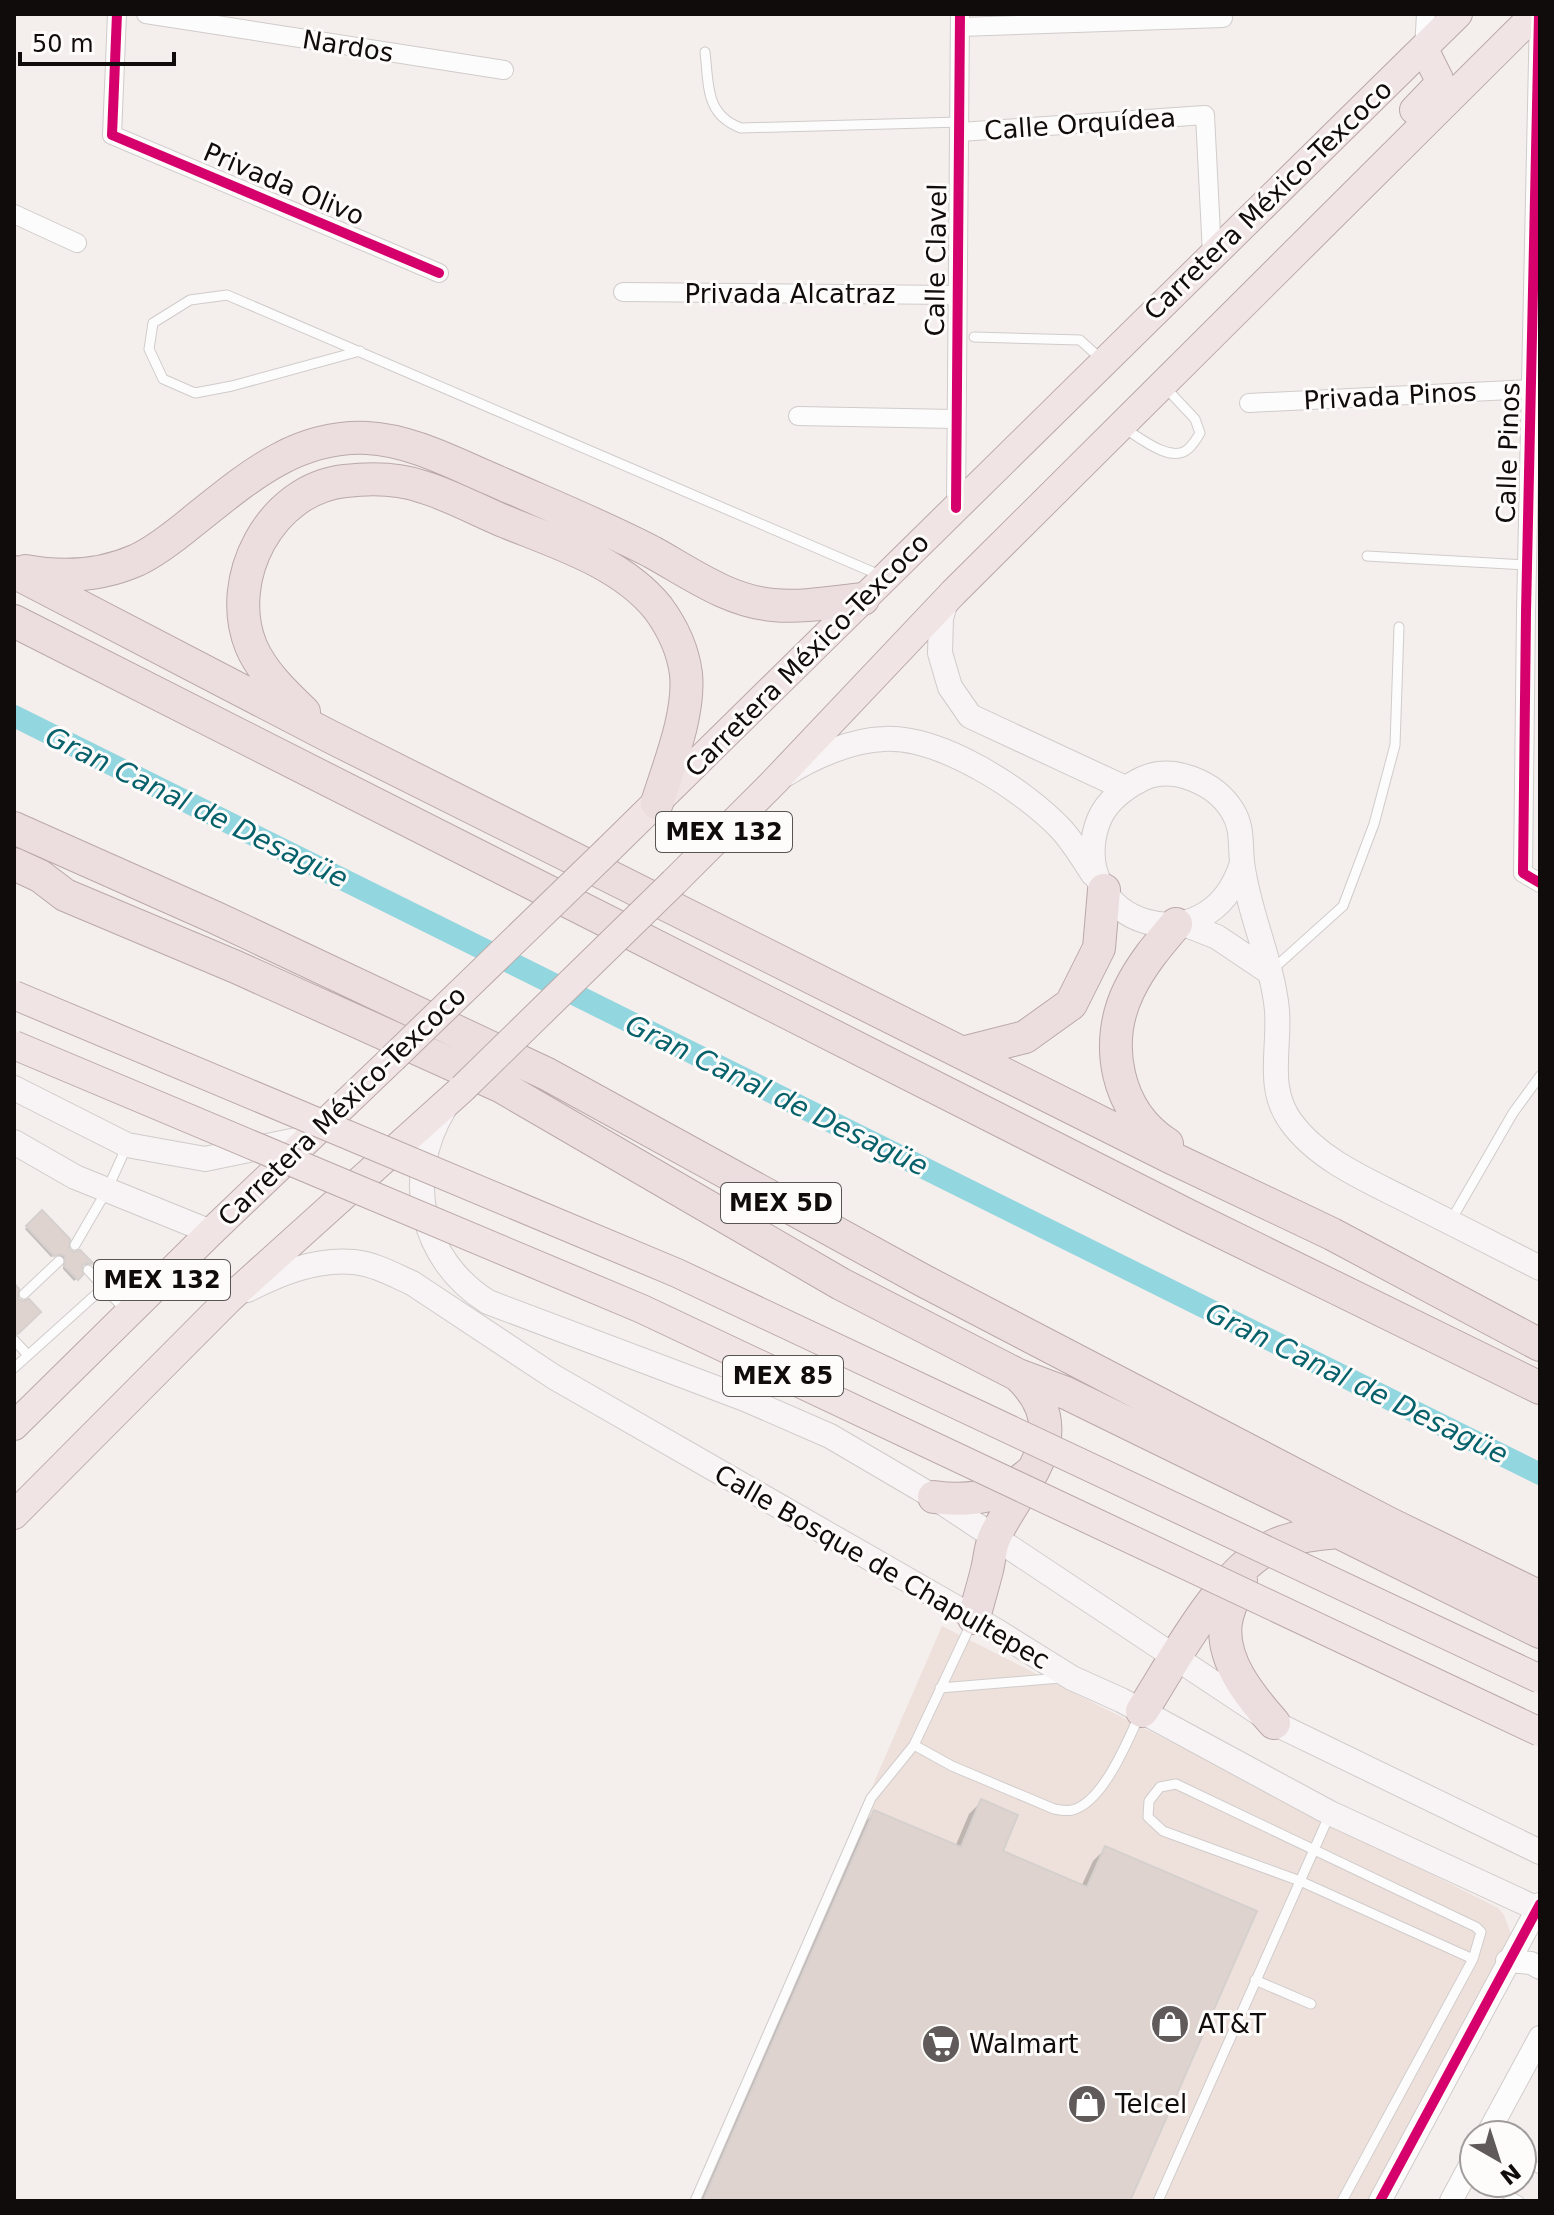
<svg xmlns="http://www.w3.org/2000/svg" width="1554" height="2215" viewBox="0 0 1554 2215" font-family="'DejaVu Sans',sans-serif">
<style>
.built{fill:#eee1dc}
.shadow{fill:#0003}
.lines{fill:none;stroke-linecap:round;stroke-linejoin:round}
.canal{stroke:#92d6df;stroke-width:22}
.building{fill:#dfd3cf;stroke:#d5d0ce;stroke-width:2}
.service-casing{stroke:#d0cccb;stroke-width:11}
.minor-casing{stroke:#d0cccb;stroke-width:20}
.tertiary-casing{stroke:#d0cccb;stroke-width:24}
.secondary-casing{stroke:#d0cccb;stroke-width:26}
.trunk-casing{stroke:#baa9a8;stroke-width:30}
.motorway-casing{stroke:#baa9a8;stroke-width:34}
.service{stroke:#fdfcfc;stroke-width:9}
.minor{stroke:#fdfcfc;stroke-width:18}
.tertiary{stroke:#fdfcfc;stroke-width:22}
.secondary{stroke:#f8f3f4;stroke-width:24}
.trunk{stroke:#f0e4e4;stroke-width:28}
.motorway{stroke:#ecdede;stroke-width:32}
.trunk-bridge-casing{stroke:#baa9a8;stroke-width:30;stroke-linecap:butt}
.trunk-bridge{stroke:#f0e4e4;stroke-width:28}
.cycleway-casing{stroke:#fefcfb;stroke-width:15}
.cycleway{stroke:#d6006c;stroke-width:10}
.labels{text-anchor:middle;stroke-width:6;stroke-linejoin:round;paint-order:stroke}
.shield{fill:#fefcfb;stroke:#575453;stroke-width:2}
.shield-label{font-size:24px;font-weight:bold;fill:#100c0b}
.street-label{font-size:26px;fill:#100c0b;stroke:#fefcfb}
.poi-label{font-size:26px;fill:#100c0b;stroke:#fefcfb;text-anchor:start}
.water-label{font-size:28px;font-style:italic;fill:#07616b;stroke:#fefcfb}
</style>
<rect width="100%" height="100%" fill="#f4eeec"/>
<!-- built -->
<path class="built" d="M 942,1626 L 1498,1908 L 1504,1915 L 1511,1934 L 1509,1945 L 1368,2201 L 692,2201 Z"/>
<!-- shadow -->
<path class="shadow" d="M 42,1213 L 67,1250 L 74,1255 L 80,1252 L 91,1264 L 80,1266 L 81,1275 L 74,1281 L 63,1269 L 63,1259 L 57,1255 L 51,1257 L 25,1229 Z
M 981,1802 L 1000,1852 L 1081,1887 L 1093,1861 L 1106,1848 L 1128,2201 L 696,2201 L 862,1825 L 875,1812 L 955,1847 L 969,1814 Z"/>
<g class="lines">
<!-- canal -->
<path class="canal" d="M 14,716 L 1540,1474"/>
</g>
<!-- building -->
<path class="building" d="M 42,1210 L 70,1239 L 69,1249 L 74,1252 L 80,1250 L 94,1264 L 87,1263 L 82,1265 L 83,1275 L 78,1280 L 64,1266 L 65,1256 L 60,1254 L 54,1256 L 26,1226 Z
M 14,1283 L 19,1289 L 18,1299 L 23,1301 L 29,1299 L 41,1312 L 18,1334 L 14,1333 Z
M 981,1799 L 1018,1815 L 1003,1851 L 1087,1887 L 1105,1846 L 1257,1911 L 1130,2201 L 703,2201 L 874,1810 L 961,1847 Z"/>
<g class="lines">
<defs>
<path id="service" d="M 705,52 C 709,85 705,115 741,128 L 960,122
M 974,337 L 1080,340 L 1101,359
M 360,351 L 232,386 L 195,393 L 163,379 L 149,349 L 153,323 L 190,300 L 227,295 L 882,576
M 1124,428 C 1139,437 1171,464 1188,449 C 1193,445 1197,438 1200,433 L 1195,419 L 1164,386
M 1367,556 L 1527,565
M 1272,970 L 1343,906 L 1374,824 L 1395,745 L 1399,627
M 1450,1222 L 1513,1113 L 1540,1076
M 75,1245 L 107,1190 L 126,1148
M 88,1270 L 126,1311
M 24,1294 L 59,1261
M 14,1340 L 28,1355
M 14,1368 L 104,1287
M 972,1622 L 914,1745 L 952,1766 L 1054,1809 C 1059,1810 1067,1811 1072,1810 C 1103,1803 1128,1740 1140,1714
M 940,1688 L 1060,1678
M 1255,1980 L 1311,2004
M 1522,2159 L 1540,2169
M 1504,2183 L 1500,2191 L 1519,2201
M 695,2201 L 871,1798 L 914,1745
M 1158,2201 L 1329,1816
M 1342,2201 L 1473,1959 L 1481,1932 L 1476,1927 L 1176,1784 L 1160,1787 L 1149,1801 L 1148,1817 L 1163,1831 L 1300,1881 L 1473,1959"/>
<path id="minor" d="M 117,14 L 112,135 L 439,273
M 146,14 L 504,70
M 1539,14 L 1526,612 L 1523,873 L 1540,883
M 960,27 L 1223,18
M 1424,49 L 1426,14
M 960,132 L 1205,115 L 1212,254
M 14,214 L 77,243
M 623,292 L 957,295
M 1249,403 L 1532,389
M 798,416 L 955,419
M 956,508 L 960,14"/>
<path id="tertiary" d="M 1507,1961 L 1531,1963 L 1540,1968
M 1487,2135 L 1540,2037
M 1380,2201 L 1540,1904
M 1451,2201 L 1474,2158"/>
<path id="secondary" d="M 946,601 L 941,618 L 940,653 L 950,687 L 970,716 L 1125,788
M 786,774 C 813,757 851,740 884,739 C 940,736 1023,789 1061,829 C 1073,842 1083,859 1093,874
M 1242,863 C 1209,971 1066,923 1097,825 C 1104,803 1122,789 1142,779 C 1173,764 1215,783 1232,810 C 1243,827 1240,843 1242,862 C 1248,912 1272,960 1277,1010 C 1280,1049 1266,1088 1291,1122 C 1320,1162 1372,1182 1416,1205 C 1457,1226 1499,1247 1540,1268
M 1184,924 L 1217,937 L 1269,972
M 14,1088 L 127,1145 L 205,1159 L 311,1137
M 444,1109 C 403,1178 420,1259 488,1302 L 745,1399 L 830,1436 L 934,1497 L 1274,1723 L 1540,1852
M 14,1142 L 75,1177 L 211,1232
M 247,1290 C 279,1274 316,1258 354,1262 C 374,1264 394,1275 412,1283 L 554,1377 L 995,1630 L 1072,1678 L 1121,1700 L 1330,1813 L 1540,1910"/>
<path id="trunk" d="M 1414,110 L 1438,85 L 1439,79 L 1424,49
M 609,849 L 1458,14
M 674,882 L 774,782 L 953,593 L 1535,14
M 14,1426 L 211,1232 L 393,1058
M 14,1515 L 230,1298 L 463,1088"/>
<path id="motorway" d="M 25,571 C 63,578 101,576 137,560 C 156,551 175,536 192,522 C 245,480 294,435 367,438 C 412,440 457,465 498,482 C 550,505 602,526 652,552 C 690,573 728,601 773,605 C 802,608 834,602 863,599
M 14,572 L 329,736 L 1172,1158 L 1332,1234 L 1540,1345
M 14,621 L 1189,1216 L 1540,1388
M 304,712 C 284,693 262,672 251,646 C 224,579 270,489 345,481 C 372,478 398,478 423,487 C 450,495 475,509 501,520 C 554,542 620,561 658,608 C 672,627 683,650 686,674 C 690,714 669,765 657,803
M 14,828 L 214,917 L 547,1074 L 924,1281 L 1390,1524 L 1540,1597
M 14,864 L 40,876 L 65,895 L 236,967 L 502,1087 L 841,1284 L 1018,1375 L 1066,1393 L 1297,1506 L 1338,1532 L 1540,1632
M 962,1053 L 1025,1037 L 1071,1004 L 1099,948 L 1104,890
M 1167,1144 C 1116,1111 1103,1043 1129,990 C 1141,965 1158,945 1176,924
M 934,1497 C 970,1502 1005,1497 1032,1471
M 1241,1580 C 1236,1593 1228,1608 1226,1622 C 1220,1660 1251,1697 1274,1723
M 974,1618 C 978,1602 983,1586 987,1570 C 990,1558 990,1545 996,1534 C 1023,1479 1079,1433 1018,1375
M 1142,1711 C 1174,1661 1222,1568 1277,1544 C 1297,1536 1317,1534 1338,1532"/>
</defs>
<!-- service casing -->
<use href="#service" class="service-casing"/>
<!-- minor casing -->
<use href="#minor" class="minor-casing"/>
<!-- tertiary casing -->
<use href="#tertiary" class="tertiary-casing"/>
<!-- secondary casing -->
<use href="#secondary" class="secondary-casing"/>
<!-- trunk casing -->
<use href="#trunk" class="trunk-casing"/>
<!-- motorway casing -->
<use href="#motorway" class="motorway-casing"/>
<!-- service -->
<use href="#service" class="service"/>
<!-- minor -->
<use href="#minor" class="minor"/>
<!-- tertiary -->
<use href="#tertiary" class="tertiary"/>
<!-- secondary -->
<use href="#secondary" class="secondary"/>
<!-- trunk -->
<use href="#trunk" class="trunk"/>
<!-- motorway -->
<use href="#motorway" class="motorway"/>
<defs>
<path id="trunk-bridge" d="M 14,995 L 677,1273 L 1540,1679
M 14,1045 L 642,1309 L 1540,1732
M 393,1058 L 609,849
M 463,1088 L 674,882"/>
</defs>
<!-- trunk-bridge casing -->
<use href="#trunk-bridge" class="trunk-bridge-casing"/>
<!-- trunk-bridge -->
<use href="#trunk-bridge" class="trunk-bridge"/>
<defs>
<path id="cycleway" d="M 117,14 L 112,135 L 439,273
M 1539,14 L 1526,612 L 1523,873 L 1540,883
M 956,508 L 960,14
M 1380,2201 L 1540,1904"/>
</defs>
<!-- cycleway casing -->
<use href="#cycleway" class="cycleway-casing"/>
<!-- cycleway -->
<use href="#cycleway" class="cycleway"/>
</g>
<!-- icons -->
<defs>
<symbol id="shop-disc" viewBox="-11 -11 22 22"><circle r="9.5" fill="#605b5a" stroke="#fefcfb"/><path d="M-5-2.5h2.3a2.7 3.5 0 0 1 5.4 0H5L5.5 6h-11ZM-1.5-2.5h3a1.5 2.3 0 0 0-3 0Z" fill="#fff"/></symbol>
<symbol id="supermarket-disc" viewBox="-11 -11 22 22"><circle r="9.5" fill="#605b5a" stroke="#fefcfb"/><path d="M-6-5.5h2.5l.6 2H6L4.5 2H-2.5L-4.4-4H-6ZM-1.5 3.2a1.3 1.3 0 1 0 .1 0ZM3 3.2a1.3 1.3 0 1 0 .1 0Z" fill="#fff"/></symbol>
</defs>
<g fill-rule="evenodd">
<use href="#shop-disc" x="1148" y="2002" width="44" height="44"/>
<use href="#supermarket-disc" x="919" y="2022" width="44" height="44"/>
<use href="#shop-disc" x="1065" y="2082" width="44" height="44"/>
</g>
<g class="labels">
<!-- shield labels -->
<g class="shield">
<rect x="656" y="812" width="136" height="40" rx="6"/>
<rect x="721" y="1183" width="120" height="40" rx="6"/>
<rect x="94" y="1260" width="136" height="40" rx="6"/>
<rect x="723" y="1356" width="120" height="40" rx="6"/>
</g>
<g class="shield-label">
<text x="724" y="840">MEX 132</text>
<text x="781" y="1211">MEX 5D</text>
<text x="162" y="1288">MEX 132</text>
<text x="783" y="1384">MEX 85</text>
</g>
<!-- street labels -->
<g class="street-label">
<text transform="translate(348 46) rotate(9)" y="9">Nardos</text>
<text transform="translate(1080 124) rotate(-4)" y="9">Calle Orquídea</text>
<text transform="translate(284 184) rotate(23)" y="9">Privada Olivo</text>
<text transform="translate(1268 200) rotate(-44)" y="9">Carretera México-Texcoco</text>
<text transform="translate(936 260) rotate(-89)" y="9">Calle Clavel</text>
<text x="790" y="303">Privada Alcatraz</text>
<text transform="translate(1390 396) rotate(-3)" y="9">Privada Pinos</text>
<text transform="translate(1508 453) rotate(-88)" y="9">Calle Pinos</text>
<text transform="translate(807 655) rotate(-45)" y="9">Carretera México-Texcoco</text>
<text transform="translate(342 1106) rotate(-44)" y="9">Carretera México-Texcoco</text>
<text transform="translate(882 1567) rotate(30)" y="9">Calle Bosque de Chapultepec</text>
</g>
<!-- poi labels -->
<g class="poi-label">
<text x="1198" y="2033">AT&amp;T</text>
<text x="969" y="2053">Walmart</text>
<text x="1115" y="2113">Telcel</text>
</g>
<!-- water labels -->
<g class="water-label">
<text transform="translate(197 807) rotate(26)" y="10">Gran Canal de Desagüe</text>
<text transform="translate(777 1095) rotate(26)" y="10">Gran Canal de Desagüe</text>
<text transform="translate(1357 1383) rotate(26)" y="10">Gran Canal de Desagüe</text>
</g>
</g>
<!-- border -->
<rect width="1554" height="2215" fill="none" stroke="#100c0b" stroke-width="32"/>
<!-- north arrow -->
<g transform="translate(1498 2159) rotate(141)"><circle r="38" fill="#fefcfb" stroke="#9f9c9b" stroke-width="2"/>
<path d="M0-6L14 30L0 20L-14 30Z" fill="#605b5a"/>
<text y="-12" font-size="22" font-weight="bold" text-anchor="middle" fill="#100c0b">N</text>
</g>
<!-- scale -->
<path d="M20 52v12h154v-12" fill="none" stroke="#100c0b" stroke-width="4"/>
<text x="32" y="52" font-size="24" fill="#100c0b" stroke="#fefcfb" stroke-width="6" paint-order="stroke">50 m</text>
</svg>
